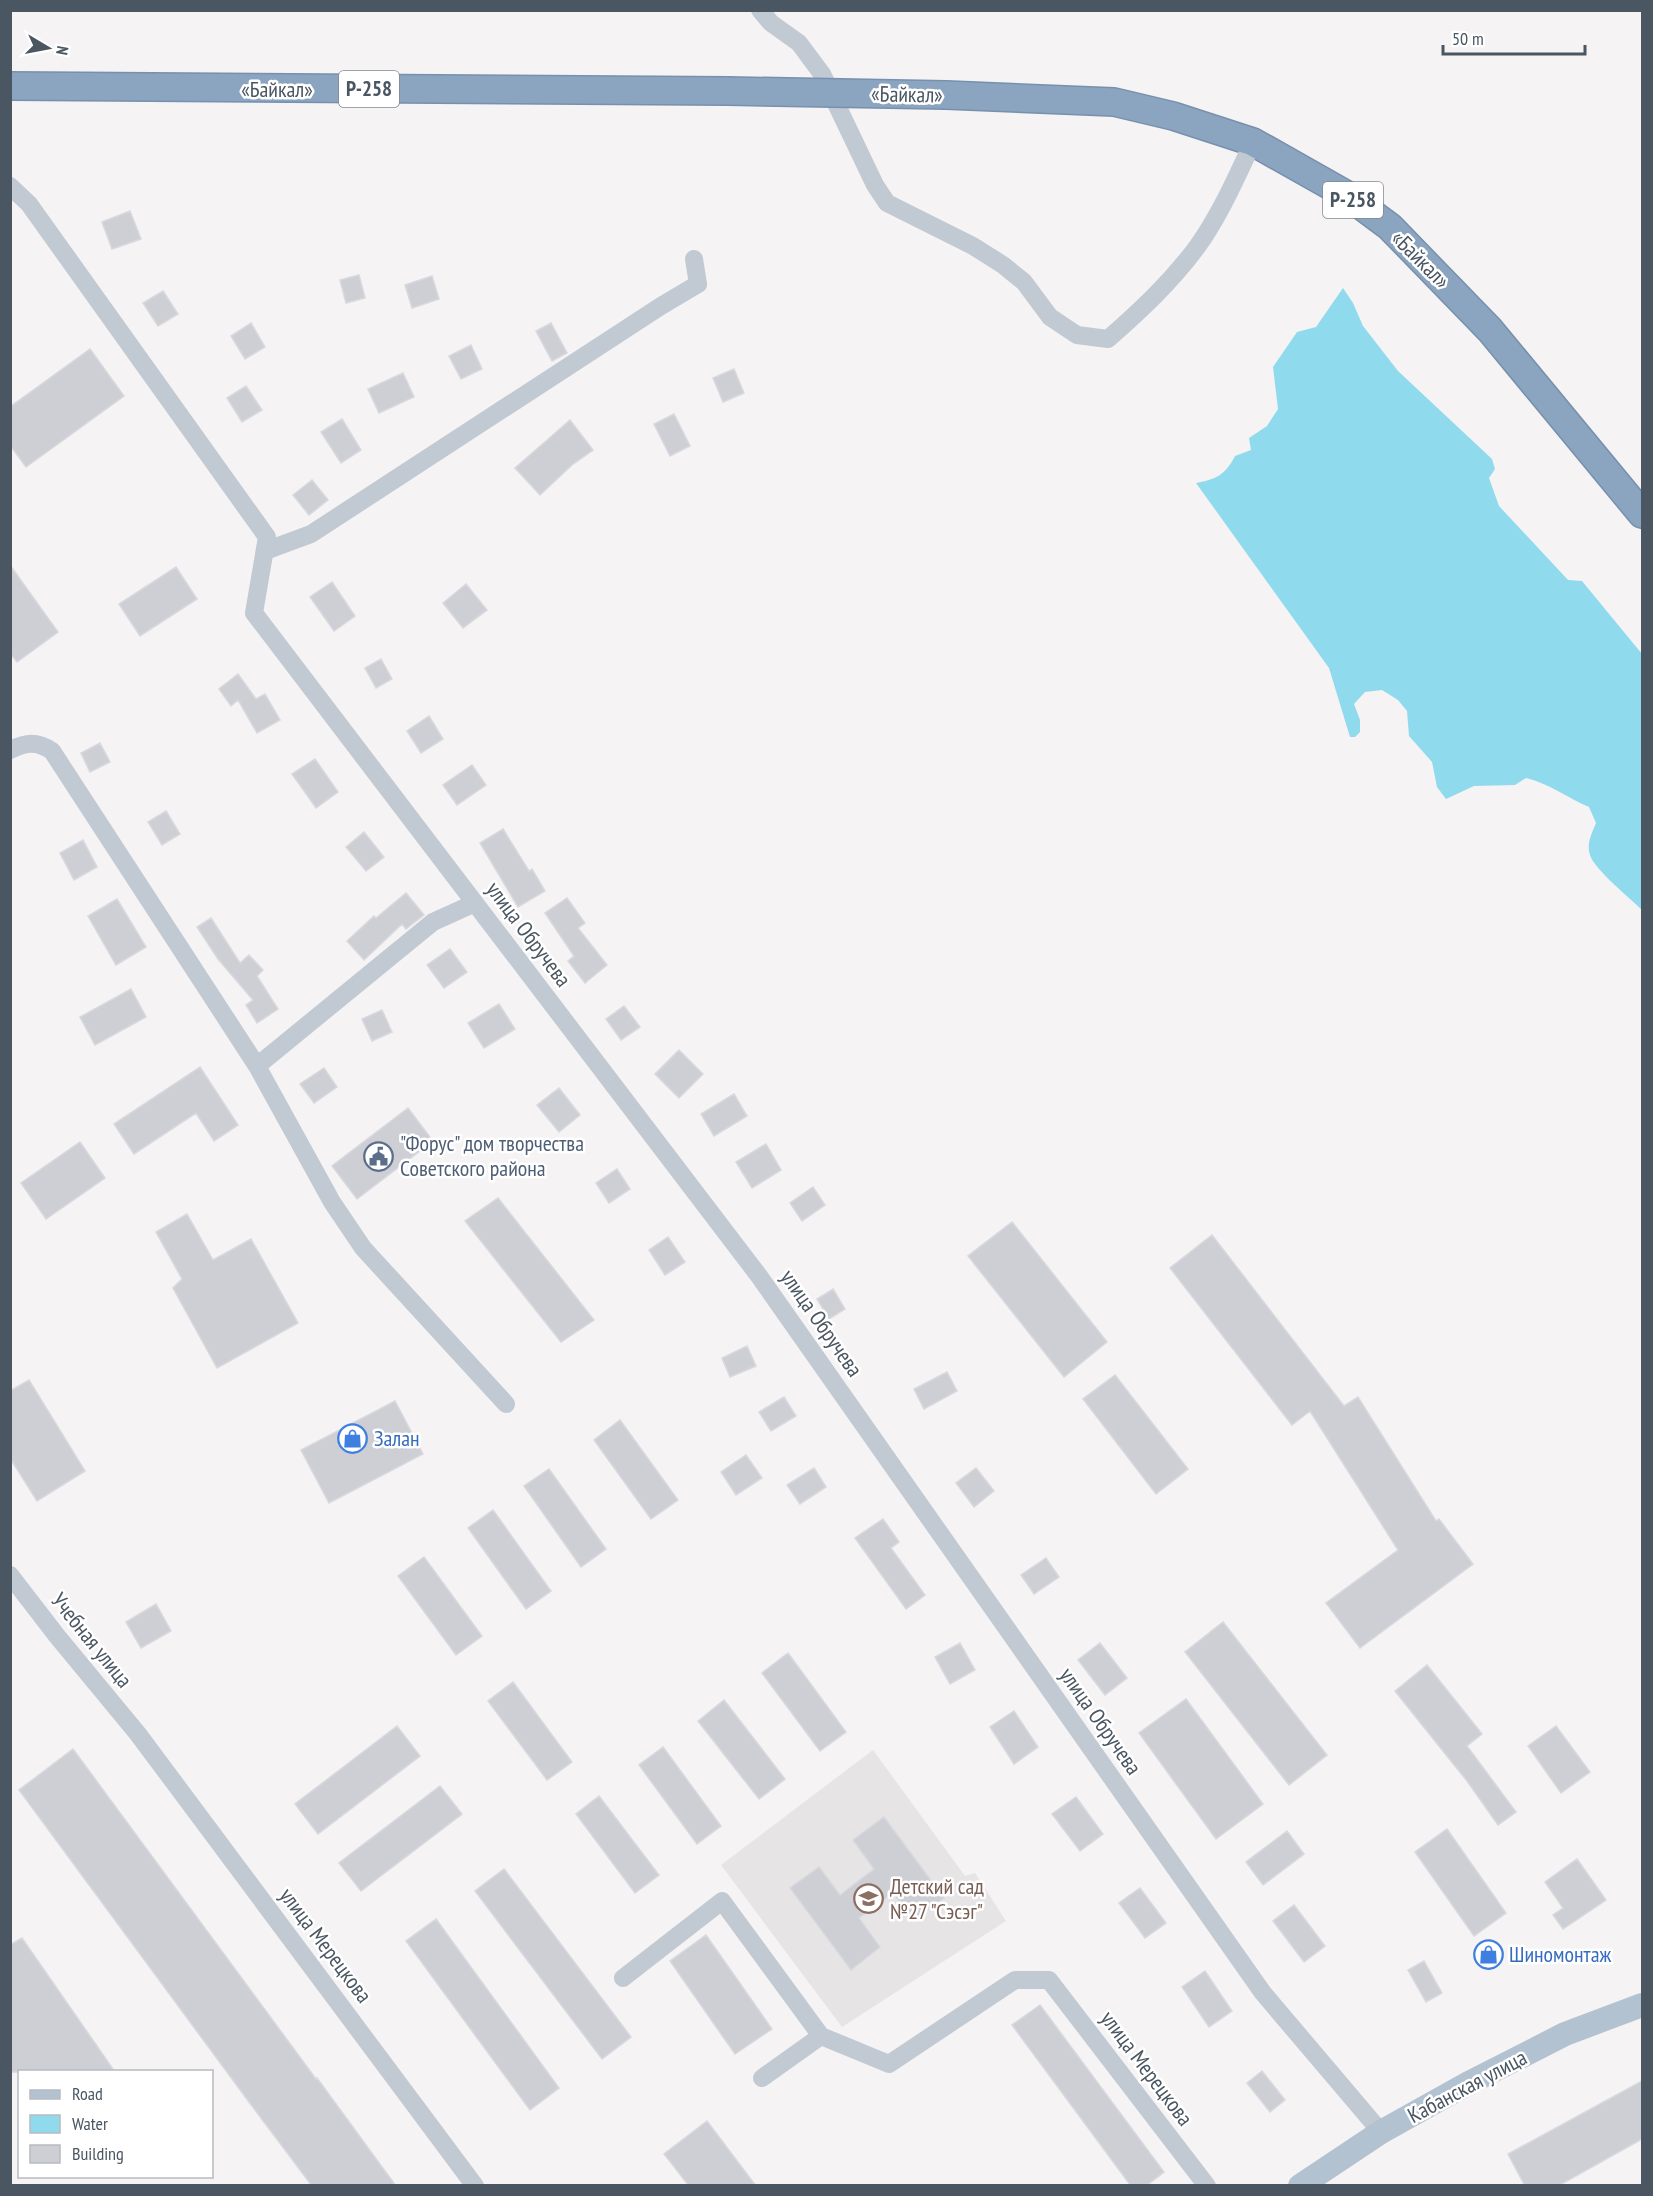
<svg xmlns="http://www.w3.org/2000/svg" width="1653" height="2196" viewBox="0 0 1653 2196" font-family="'PT Sans Narrow',sans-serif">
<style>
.education{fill:#e6e4e5}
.water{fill:#90daee}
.building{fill:#cdcfd5;stroke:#d7d9de;stroke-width:1.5}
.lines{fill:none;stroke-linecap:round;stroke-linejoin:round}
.highway-casing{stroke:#7690ad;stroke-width:30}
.minor{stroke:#c1cad2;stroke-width:18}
.major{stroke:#b3c2d1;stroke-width:24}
.highway{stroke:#8ba5c1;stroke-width:27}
.highway-bridge-casing{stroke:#7690ad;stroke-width:30;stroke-linecap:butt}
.highway-bridge{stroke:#8ba5c1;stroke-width:27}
.labels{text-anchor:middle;stroke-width:5;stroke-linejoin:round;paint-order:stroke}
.shield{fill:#fff;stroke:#808990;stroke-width:1.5}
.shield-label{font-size:21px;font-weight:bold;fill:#4a5661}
.street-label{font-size:22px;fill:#4a5661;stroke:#fff}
.service-label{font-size:22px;fill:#4e5e75;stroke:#fff;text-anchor:start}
.shop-label{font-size:22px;fill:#366cbe;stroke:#fff;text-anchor:start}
.education-label{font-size:22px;fill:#785e54;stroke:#fff;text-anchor:start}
</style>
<rect width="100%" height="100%" fill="#f5f3f3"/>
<!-- education -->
<path class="education" d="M 873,1750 L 965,1876 L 975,1873 L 1006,1921 L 842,2027 L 721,1865 Z"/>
<!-- water -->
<path class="water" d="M 1343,288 L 1353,303 L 1363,326 L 1398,371 L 1492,459 L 1495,469 L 1489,478 L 1499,506 L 1568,580 L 1582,581 L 1642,654 L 1642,910 C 1631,899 1594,869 1590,855 C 1586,844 1592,833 1596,823 L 1589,807 C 1568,798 1548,783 1526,778 L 1515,785 L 1474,786 L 1446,799 L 1437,787 L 1432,762 L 1409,736 L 1407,711 L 1398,700 L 1382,690 L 1365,692 L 1354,704 L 1360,720 L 1360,732 L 1355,737 L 1350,737 L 1329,668 L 1196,483 C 1217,479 1225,475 1235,456 L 1251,450 L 1249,438 L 1267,426 L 1278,409 L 1273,367 L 1297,332 L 1316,327 Z"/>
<!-- building -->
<path class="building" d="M 130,211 L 141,239 L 112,249 L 102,222 Z
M 359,275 L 365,298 L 346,303 L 340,280 Z
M 432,276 L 439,299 L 412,308 L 405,285 Z
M 163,291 L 178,314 L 158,326 L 143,303 Z
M 251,323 L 265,347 L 245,359 L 231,336 Z
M 551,323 L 567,353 L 552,361 L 536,331 Z
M 471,345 L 482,369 L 461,379 L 449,356 Z
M 90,349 L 124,396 L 26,467 L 10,445 L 10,407 Z
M 734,369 L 744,393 L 723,402 L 713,378 Z
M 403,373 L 414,397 L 379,413 L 368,389 Z
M 246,386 L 262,410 L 242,422 L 227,398 Z
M 674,414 L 690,446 L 670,456 L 654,424 Z
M 342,419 L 361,450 L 341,463 L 321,432 Z
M 570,420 L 593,450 L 572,465 L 540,495 L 515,468 Z
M 312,480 L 328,500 L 309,515 L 293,495 Z
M 10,565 L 58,632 L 17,662 L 10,653 Z
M 176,567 L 197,599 L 140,636 L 119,604 Z
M 332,582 L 355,616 L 334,631 L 310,597 Z
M 466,584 L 487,610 L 463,628 L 443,603 Z
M 381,659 L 392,679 L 376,688 L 365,668 Z
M 238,674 L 256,699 L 265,694 L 280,720 L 257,733 L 238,700 L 231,706 L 219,689 Z
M 429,716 L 443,739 L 421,753 L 407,731 Z
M 100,743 L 110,762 L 90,772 L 81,753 Z
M 315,759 L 338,792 L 316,808 L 292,774 Z
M 472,765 L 486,785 L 457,805 L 443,785 Z
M 166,811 L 180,834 L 162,845 L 148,822 Z
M 503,829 L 529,871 L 532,869 L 545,891 L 518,907 L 480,843 Z
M 364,832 L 384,857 L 366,871 L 346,847 Z
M 83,840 L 97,867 L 74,880 L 60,853 Z
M 406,893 L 424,915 L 406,929 L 402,924 L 364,960 L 347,941 L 374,916 L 376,918 Z
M 567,898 L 585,923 L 578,928 L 607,965 L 585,983 L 568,961 L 574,956 L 545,913 Z
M 117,899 L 146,947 L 116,965 L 88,916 Z
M 211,918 L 240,963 L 249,955 L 263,970 L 257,976 L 278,1009 L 257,1023 L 246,1005 L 253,1000 L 218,959 L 197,927 Z
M 450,949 L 467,972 L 444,988 L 427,965 Z
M 131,989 L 146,1017 L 95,1045 L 80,1017 Z
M 499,1004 L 515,1029 L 484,1048 L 468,1023 Z
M 624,1006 L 640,1027 L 621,1040 L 606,1019 Z
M 382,1010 L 392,1032 L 372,1041 L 362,1019 Z
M 679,1050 L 703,1074 L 679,1098 L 655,1074 Z
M 200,1067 L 238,1125 L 214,1141 L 196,1113 L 134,1154 L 114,1124 Z
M 324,1068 L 337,1087 L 314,1103 L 300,1084 Z
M 559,1088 L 580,1115 L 559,1132 L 537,1105 Z
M 734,1094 L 747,1116 L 714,1136 L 701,1114 Z
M 408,1108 L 433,1141 L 357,1199 L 332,1166 Z
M 80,1142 L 105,1178 L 46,1219 L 21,1183 Z
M 766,1144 L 781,1170 L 752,1188 L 736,1162 Z
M 617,1169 L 630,1189 L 609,1203 L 596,1183 Z
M 813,1187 L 825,1205 L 802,1221 L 790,1203 Z
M 498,1198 L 594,1320 L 561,1342 L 465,1221 Z
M 187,1214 L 213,1260 L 251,1239 L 298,1323 L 217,1368 L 173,1288 L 182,1279 L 156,1232 Z
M 1012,1222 L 1107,1342 L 1064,1377 L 968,1256 Z
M 1212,1235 L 1344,1406 L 1358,1397 L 1436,1521 L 1439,1519 L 1473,1564 L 1360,1648 L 1326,1603 L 1398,1550 L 1310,1411 L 1292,1425 L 1170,1268 Z
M 668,1237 L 685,1262 L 665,1275 L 649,1250 Z
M 833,1289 L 845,1309 L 829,1319 L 817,1299 Z
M 747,1346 L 756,1366 L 730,1377 L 722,1358 Z
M 947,1372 L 957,1391 L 924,1409 L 914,1389 Z
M 1115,1375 L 1188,1469 L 1156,1494 L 1083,1399 Z
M 29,1380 L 85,1471 L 37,1501 L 10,1458 L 10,1391 Z
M 784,1397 L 796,1416 L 771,1431 L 759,1412 Z
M 395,1401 L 423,1454 L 329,1503 L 301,1450 Z
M 620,1420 L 678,1500 L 651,1519 L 594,1440 Z
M 746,1455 L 762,1478 L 736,1495 L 721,1472 Z
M 814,1468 L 826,1487 L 800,1504 L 787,1485 Z
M 976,1468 L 994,1491 L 974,1507 L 956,1483 Z
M 549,1469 L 606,1549 L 581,1567 L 524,1486 Z
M 493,1510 L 551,1591 L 526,1609 L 468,1528 Z
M 883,1519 L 899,1542 L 891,1548 L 925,1595 L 906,1609 L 855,1538 Z
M 424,1557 L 482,1636 L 456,1655 L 398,1576 Z
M 1046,1558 L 1059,1577 L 1034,1594 L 1021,1575 Z
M 156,1604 L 171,1631 L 141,1648 L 126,1622 Z
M 1223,1622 L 1327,1755 L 1289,1785 L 1185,1652 Z
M 960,1643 L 975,1670 L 950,1684 L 935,1657 Z
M 1100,1643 L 1127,1678 L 1105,1695 L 1078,1660 Z
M 788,1653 L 846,1732 L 820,1751 L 762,1673 Z
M 1427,1665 L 1482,1734 L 1467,1746 L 1516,1812 L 1498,1825 L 1467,1781 L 1395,1691 Z
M 513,1682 L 572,1762 L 547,1780 L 488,1701 Z
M 1186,1699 L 1263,1804 L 1216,1839 L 1139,1733 Z
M 724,1700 L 785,1779 L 759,1799 L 698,1721 Z
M 1014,1711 L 1038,1747 L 1014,1764 L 990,1727 Z
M 397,1726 L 420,1756 L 318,1834 L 295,1804 Z
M 1556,1726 L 1590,1772 L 1561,1793 L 1528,1746 Z
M 663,1747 L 721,1826 L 697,1844 L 639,1765 Z
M 73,1749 L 316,2079 L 317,2078 L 396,2186 L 312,2186 L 249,2102 L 19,1790 Z
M 440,1786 L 462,1814 L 361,1891 L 339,1863 Z
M 599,1796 L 659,1875 L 635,1893 L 576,1814 Z
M 1076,1797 L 1103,1834 L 1080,1851 L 1052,1814 Z
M 884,1817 L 944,1898 L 913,1920 L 893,1893 L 859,1918 L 880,1947 L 851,1970 L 790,1888 L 819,1867 L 840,1895 L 874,1869 L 853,1840 Z
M 1447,1829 L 1506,1913 L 1474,1936 L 1415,1852 Z
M 1287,1831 L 1304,1854 L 1263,1885 L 1246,1862 Z
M 1577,1859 L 1606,1900 L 1563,1929 L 1553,1915 L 1563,1908 L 1545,1882 Z
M 504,1869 L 631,2037 L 602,2059 L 475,1891 Z
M 1140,1888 L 1166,1923 L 1145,1938 L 1119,1903 Z
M 1294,1905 L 1325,1946 L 1304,1962 L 1273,1921 Z
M 436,1919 L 559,2088 L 530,2110 L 406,1941 Z
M 706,1935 L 772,2029 L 735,2054 L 670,1961 Z
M 22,1938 L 115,2072 L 10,2072 L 10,1945 Z
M 1424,1961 L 1442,1993 L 1426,2002 L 1408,1970 Z
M 1205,1971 L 1232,2011 L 1209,2027 L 1182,1987 Z
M 1040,2005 L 1164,2172 L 1146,2186 L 1131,2186 L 1012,2025 Z
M 1262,2071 L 1285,2100 L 1270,2112 L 1247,2083 Z
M 1642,2081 L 1642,2139 L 1558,2186 L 1525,2186 L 1508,2154 Z
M 707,2121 L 756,2186 L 689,2186 L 664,2154 Z"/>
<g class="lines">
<defs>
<path id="highway" d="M 10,86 L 728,91
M 946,95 L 1114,102 L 1173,116 L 1253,142 L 1347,195 L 1390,227 L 1490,330 L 1642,514"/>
</defs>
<!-- highway casing -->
<use href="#highway" class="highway-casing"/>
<!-- minor -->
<path class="minor" d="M 760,10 L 771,23 L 799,43 L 822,74 L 875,185 L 887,203 L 973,246 L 1003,265 L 1024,282 L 1050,317 L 1077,335 L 1108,339 C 1140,311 1171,282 1197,247 C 1220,215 1236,178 1253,142
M 10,186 L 29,204 L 267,537 L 254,613 L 759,1276 L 1263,1993 L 1381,2132
M 265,551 L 311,534 L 661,306 L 698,284 L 694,259
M 10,750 C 27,742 37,741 52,751 L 257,1066 L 332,1202 L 363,1248 L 506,1404
M 257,1066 L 433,922 L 475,903
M 10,1575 L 57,1636 L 138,1734 L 475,2186
M 623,1978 L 722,1901 L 821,2036
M 762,2078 L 821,2036 L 889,2064 L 1015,1980 L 1049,1980 L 1207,2186"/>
<!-- major -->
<path class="major" d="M 1300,2186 L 1381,2132 L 1467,2084 L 1565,2034 L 1642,2005"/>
<!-- highway -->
<use href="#highway" class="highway"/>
<defs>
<path id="highway-bridge" d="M 728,91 L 946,95"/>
</defs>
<!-- highway-bridge casing -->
<use href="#highway-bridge" class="highway-bridge-casing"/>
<!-- highway-bridge -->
<use href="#highway-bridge" class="highway-bridge"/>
</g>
<!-- icons -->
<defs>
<symbol id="civic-ring" viewBox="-11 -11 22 22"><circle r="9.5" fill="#fff" stroke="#5c6f8a" stroke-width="1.5"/><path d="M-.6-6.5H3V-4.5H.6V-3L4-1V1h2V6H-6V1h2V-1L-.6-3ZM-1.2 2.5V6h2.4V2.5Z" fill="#5c6f8a"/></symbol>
<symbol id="shop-ring" viewBox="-11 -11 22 22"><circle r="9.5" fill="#fff" stroke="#3f7fe0" stroke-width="1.5"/><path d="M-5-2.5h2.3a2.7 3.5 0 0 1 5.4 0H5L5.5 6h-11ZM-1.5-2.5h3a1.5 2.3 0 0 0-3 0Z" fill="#3f7fe0"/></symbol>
<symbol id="school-ring" viewBox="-11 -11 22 22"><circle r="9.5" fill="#fff" stroke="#8d6e63" stroke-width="1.5"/><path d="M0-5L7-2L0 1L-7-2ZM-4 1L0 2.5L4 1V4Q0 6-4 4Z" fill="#8d6e63"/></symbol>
</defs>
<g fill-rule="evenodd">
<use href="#civic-ring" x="362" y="1140" width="33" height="33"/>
<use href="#shop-ring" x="336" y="1422" width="33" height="33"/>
<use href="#school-ring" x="852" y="1882" width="33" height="33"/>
<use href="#shop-ring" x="1472" y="1938" width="33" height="33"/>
</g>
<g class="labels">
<!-- shield labels -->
<g class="shield">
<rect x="339" y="71" width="60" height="36" rx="4.5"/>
<rect x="1323" y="182" width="60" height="36" rx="4.5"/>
</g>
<g class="shield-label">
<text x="369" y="96">Р-258</text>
<text x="1353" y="207">Р-258</text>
</g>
<!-- street labels -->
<g class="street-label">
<text x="277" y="97">«Байкал»</text>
<text transform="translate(907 94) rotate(1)" y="8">«Байкал»</text>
<text transform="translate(1421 259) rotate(45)" y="8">«Байкал»</text>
<text transform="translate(529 934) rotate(53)" y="8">улица Обручева</text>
<text transform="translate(822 1323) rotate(55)" y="8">улица Обручева</text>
<text transform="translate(92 1640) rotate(51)" y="8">Учебная улица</text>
<text transform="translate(1101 1721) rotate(55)" y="8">улица Обручева</text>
<text transform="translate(326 1945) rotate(53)" y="8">улица Мерецкова</text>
<text transform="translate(1147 2068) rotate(53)" y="8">улица Мерецкова</text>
<text transform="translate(1467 2086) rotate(-28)" y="8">Кабанская улица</text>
</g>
<!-- service labels -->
<g class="service-label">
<text x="400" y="1151">"Форус" дом творчества<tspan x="400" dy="25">Советского района</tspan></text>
</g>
<!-- shop labels -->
<g class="shop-label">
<text x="374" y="1446">Залан</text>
<text x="1509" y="1962">Шиномонтаж</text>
</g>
<!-- education labels -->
<g class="education-label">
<text x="890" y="1894">Детский сад<tspan x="890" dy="25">№27 "Сэсэг"</tspan></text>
</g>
</g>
<!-- border -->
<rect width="1653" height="2196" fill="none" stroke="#4a5661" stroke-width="24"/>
<!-- legend -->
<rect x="18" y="2070" width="195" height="108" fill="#ffffff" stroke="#b7bbc0" stroke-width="1.5"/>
<rect x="30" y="2090" width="30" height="9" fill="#b3c2d1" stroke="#b7bbc0" stroke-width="1.5"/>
<text x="72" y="2100" font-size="18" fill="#4a5661">Road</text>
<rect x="30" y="2115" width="30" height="18" fill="#90daee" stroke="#b7bbc0" stroke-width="1.5"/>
<text x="72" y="2130" font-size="18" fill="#4a5661">Water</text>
<rect x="30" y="2145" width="30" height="18" fill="#cdcfd5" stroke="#b7bbc0" stroke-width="1.5"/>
<text x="72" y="2160" font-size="18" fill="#4a5661">Building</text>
<!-- north arrow -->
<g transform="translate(48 48) rotate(100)" stroke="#ffffff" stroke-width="4.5" paint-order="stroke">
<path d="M0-4.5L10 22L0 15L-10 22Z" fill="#4a5661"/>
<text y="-9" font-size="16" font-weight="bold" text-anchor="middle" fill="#4a5661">N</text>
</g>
<!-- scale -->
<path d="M1443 45v9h142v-9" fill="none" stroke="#4a5661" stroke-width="3"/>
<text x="1452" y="45" font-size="18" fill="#4a5661" stroke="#ffffff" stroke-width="4.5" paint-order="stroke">50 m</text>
</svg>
